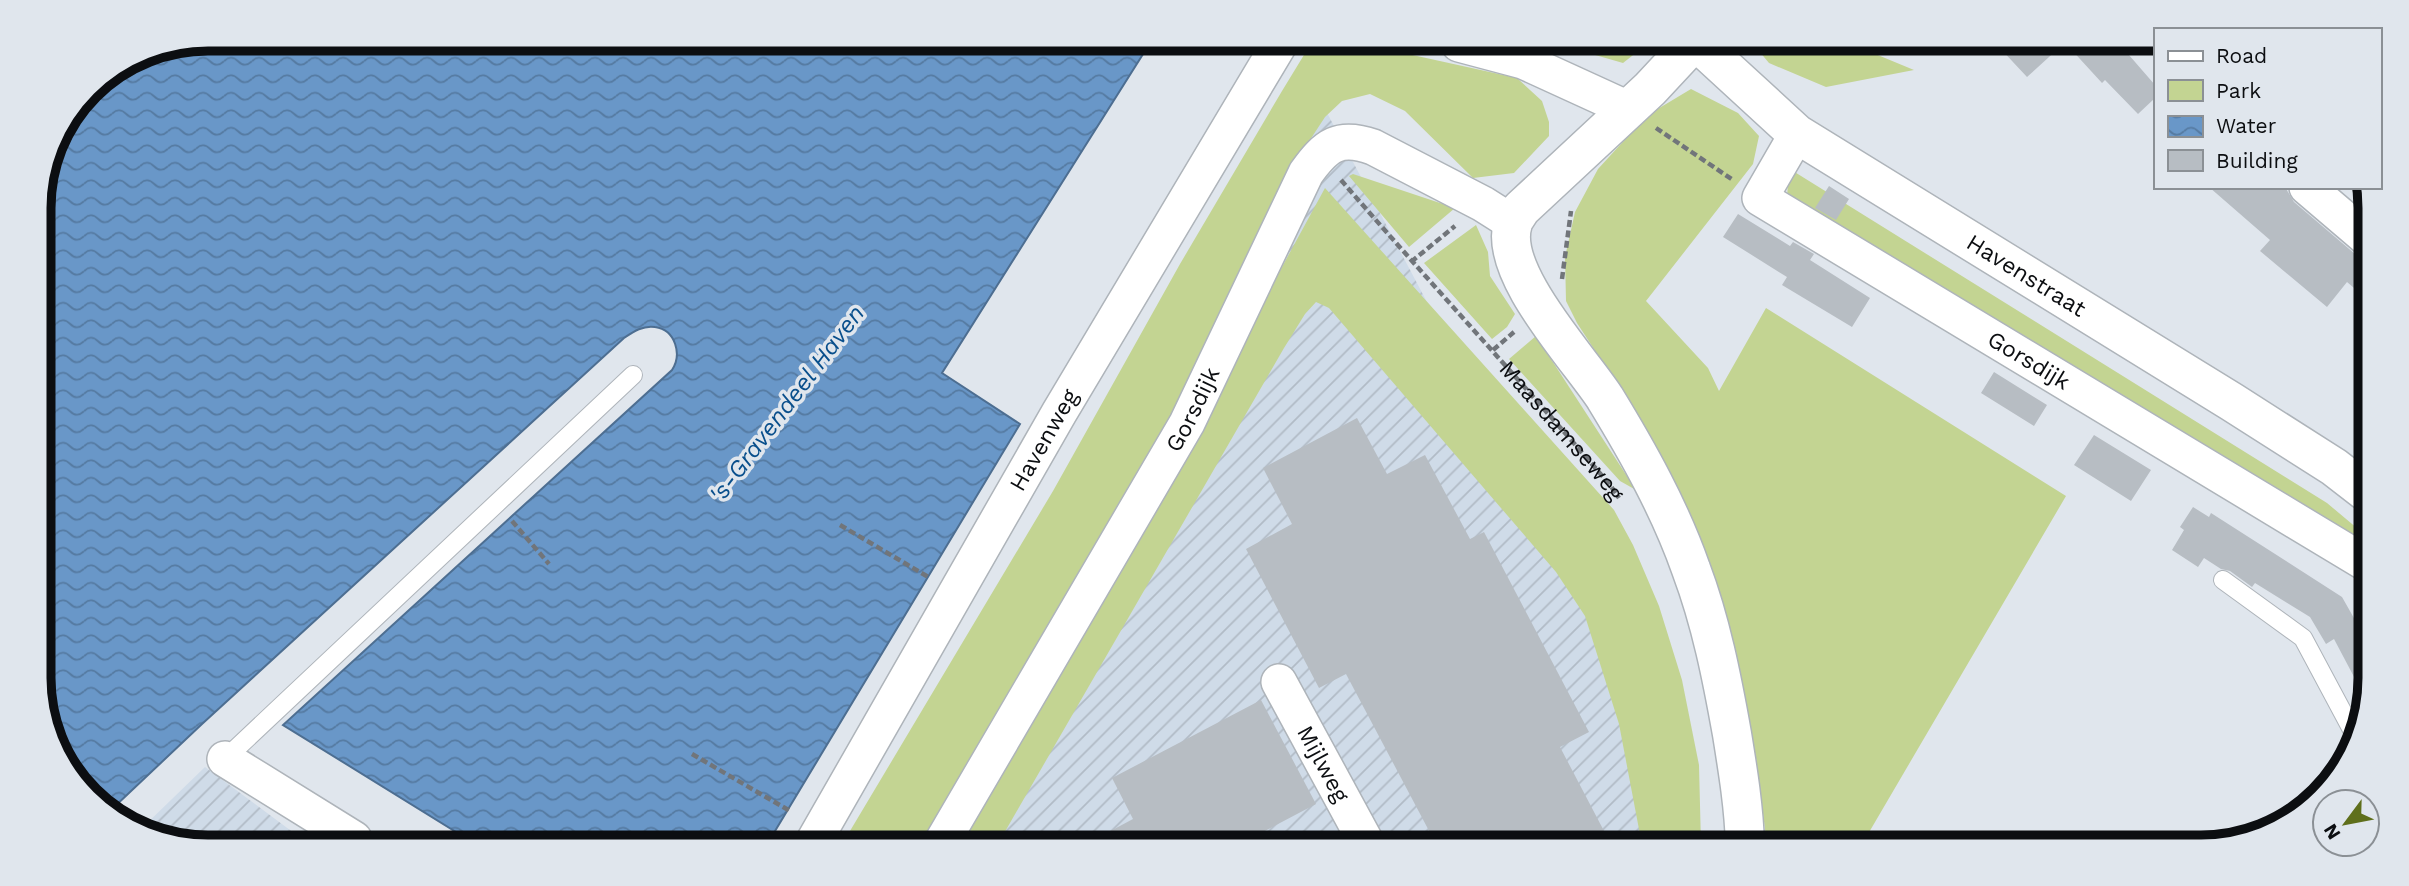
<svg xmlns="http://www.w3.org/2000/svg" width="2409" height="886" viewBox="0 0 2409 886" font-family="'Work Sans',sans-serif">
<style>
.industrial{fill:url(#industrial-furrows)}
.green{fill:#c3d492}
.water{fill:url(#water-waves);stroke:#4d6e91;stroke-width:2}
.building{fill:#b7bdc3}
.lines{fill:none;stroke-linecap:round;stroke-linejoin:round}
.lane-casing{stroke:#aeb4ba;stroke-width:20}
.street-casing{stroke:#aeb4ba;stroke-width:38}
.secondary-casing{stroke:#aeb4ba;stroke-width:41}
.path{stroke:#71757a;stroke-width:4.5;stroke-dasharray:7 3.5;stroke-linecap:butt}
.lane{stroke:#fff;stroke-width:18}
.street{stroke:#fff;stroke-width:35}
.secondary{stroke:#fff;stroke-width:38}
.labels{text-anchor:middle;stroke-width:7;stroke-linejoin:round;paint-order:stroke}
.street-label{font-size:23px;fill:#0c0e11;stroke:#e0e6ed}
.water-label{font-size:24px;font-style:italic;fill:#094f8c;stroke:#e0e6ed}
.rim{fill:none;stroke:#0c0e11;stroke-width:9}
</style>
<defs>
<pattern id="industrial-furrows" width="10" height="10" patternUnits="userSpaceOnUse" patternTransform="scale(1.75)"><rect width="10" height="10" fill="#cfdbe8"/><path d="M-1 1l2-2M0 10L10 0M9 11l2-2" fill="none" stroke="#b1bbc6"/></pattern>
<pattern id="water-waves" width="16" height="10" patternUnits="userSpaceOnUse" patternTransform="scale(1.75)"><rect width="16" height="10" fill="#6997c8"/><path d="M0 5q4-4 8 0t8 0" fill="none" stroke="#557aa1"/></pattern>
</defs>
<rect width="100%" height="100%" fill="#e0e6ed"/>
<!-- industrial -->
<path class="industrial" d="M 1306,73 L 1661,745 L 1651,845 L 905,842 Z
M 205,767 L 302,839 L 154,839 L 140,830 Z"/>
<!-- green -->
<path class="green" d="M 1315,43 L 1377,44 L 1408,54 L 1517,78 L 1542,101 L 1549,122 L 1549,136 L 1514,173 L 1473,178 L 1405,111 L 1370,94 L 1342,101 L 1325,117 L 1308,143 L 1246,279 L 1118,520 L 934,842 L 844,841 L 1053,491 L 1180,264 L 1282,91 L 1307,50 Z
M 1557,44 L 1646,45 L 1623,63 Z
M 1754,45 L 1856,46 L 1914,70 L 1826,87 L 1769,63 Z
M 1691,89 L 1738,113 L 1759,136 L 1753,164 L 1646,301 L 1708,368 L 1719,391 L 1766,308 L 2066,496 L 1861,846 L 1767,845 L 1756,758 L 1736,651 L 1713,575 L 1681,495 L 1640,420 L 1577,323 L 1566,301 L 1565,257 L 1575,212 L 1598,169 L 1630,134 L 1656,110 Z
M 1793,171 L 2327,503 L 2364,534 L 2364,573 L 1787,198 L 1788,182 Z
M 1353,174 L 1455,208 L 1409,247 L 1349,176 Z
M 1325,188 L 1614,510 L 1633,545 L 1659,606 L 1682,680 L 1699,765 L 1701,845 L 1642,845 L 1619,724 L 1585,616 L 1556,572 L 1329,308 L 1316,302 L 1305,314 L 1284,348 L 999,842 L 959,842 L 1227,368 Z
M 1476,225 L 1488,252 L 1490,276 L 1515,314 L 1507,327 L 1492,339 L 1424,263 Z
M 1536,336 L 1636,490 L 1620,481 L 1509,359 Z"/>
<!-- water -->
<path class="water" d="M 208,39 L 1150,43 L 942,373 L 1020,424 L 769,841 L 469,840 L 283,725 L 672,370 C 682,355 676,330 655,327 C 643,325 633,332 624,338 L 202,724 L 111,810 L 81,790 L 42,711 L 39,196 L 56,132 L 96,81 L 143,51 Z"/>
<!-- building -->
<path class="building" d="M 1998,46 L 2060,47 L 2027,77 Z
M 2069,47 L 2122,47 L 2155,85 L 2155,98 L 2138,114 L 2105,80 L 2102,83 Z
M 1829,186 L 1849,199 L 1836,220 L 1815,208 Z
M 2209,187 L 2285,187 L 2294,202 L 2355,254 L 2368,259 L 2367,299 L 2347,282 L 2327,307 L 2260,251 L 2270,240 Z
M 1738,214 L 1790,246 L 1793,242 L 1814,254 L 1810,260 L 1870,298 L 1852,327 L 1782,285 L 1787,277 L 1723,237 Z
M 1994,372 L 2047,405 L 2034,426 L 1981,393 Z
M 1357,418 L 1387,474 L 1425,455 L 1470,539 L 1484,532 L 1589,732 L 1560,747 L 1604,831 L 1578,845 L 1436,844 L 1346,674 L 1319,688 L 1246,549 L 1292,524 L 1263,468 Z
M 2094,435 L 2151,470 L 2131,501 L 2074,465 Z
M 2193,507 L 2209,517 L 2211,513 L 2342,597 L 2363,634 L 2362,692 L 2334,639 L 2326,644 L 2310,617 L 2255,583 L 2252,587 L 2230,571 L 2221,569 L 2204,558 L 2198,567 L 2172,550 L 2184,530 L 2180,527 Z
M 1261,700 L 1316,804 L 1242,843 L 1088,843 L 1133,819 L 1112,778 Z"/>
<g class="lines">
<defs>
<path id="lane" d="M 2223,580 L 2303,638 L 2357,739
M 225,759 L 633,375"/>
<g id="street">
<path d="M 1459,44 L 1523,61 L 1628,109"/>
<path id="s2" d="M 1797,134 L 1760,198 L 2364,562"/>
<path d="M 2307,187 L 2368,239"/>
<path id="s3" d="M 1279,682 L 1367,844"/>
<path d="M 225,759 L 354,839"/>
<path id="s4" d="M 814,841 L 1059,413 L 1280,43"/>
<path id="s5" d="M 942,842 L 1187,423 L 1306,173 C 1326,145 1339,135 1373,147 L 1483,204 L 1513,223"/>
</g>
<g id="secondary">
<path d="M 1691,45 L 1650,89 L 1521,209 C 1519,213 1514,219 1513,223 C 1497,272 1579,358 1605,398 C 1638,452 1670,509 1691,569 C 1711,622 1722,678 1732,734 C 1738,771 1744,808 1745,845"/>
<path id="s6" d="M 1700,45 L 1797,134 L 2232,402 L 2334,467 L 2365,491"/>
</g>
</defs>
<!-- lane casing -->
<use href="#lane" class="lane-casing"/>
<!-- street casing -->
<use href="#street" class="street-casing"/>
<!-- secondary casing -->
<use href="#secondary" class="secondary-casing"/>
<!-- path -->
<g class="path">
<path d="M 1656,128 L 1733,180"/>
<path id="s1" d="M 1341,180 C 1430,283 1522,382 1610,485 L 1619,498"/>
<path d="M 1411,262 L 1455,226"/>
<path d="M 1562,279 L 1571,211"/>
<path d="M 1493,350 L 1514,332"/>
<path d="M 512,521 L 549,564"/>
<path d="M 840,525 L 930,578"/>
<path d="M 692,754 L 790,811"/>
</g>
<!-- lane -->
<use href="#lane" class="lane"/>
<!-- street -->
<use href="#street" class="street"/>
<!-- secondary -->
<use href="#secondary" class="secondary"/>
</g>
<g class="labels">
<!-- street labels -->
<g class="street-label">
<text dy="8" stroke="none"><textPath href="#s6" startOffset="401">Havenstraat</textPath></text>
<text dy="8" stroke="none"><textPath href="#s2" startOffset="388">Gorsdijk</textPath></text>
<text dy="8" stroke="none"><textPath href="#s5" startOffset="500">Gorsdijk</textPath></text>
<text dy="8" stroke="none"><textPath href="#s1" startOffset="334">Maasdamseweg</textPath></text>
<text dy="8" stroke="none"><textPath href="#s4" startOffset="462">Havenweg</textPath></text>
<text dy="8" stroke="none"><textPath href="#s3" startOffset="93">Mijlweg</textPath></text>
</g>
<!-- water labels -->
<g class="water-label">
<text transform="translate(787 404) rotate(-53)" y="8">'s-Gravendeel Haven</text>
</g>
</g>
<!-- crop -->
<path d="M0 0H2409V886H0ZM208 51H2201A157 157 0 0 1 2358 208V678A157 157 0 0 1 2201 835H208A157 157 0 0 1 51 678V208A157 157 0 0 1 208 51Z" fill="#e0e6ed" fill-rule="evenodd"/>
<path class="rim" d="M208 51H2201A157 157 0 0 1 2358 208V678A157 157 0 0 1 2201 835H208A157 157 0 0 1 51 678V208A157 157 0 0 1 208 51Z"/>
<!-- legend -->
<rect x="2154" y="28" width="228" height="161" fill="#e0e6ed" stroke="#8b9095" stroke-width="2"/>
<rect x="2168" y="51" width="35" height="10" fill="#ffffff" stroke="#8b9095" stroke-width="2"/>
<text x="2216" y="63" font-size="21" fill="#0c0e11">Road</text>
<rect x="2168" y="80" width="35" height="21" fill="#c3d492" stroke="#8b9095" stroke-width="2"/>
<text x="2216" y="98" font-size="21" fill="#0c0e11">Park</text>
<rect x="2168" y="116" width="35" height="21" fill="url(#water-waves)" stroke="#8b9095" stroke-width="2"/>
<text x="2216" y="133" font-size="21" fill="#0c0e11">Water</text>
<rect x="2168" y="150" width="35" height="21" fill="#b7bdc3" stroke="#8b9095" stroke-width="2"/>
<text x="2216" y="168" font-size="21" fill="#0c0e11">Building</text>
<!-- north arrow -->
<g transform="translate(2346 823) rotate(238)"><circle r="33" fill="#e0e6ed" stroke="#8b9095" stroke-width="2"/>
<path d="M0-5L12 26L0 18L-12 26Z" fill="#5f6f1b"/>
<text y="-10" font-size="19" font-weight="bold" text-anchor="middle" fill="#0c0e11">N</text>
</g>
</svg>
